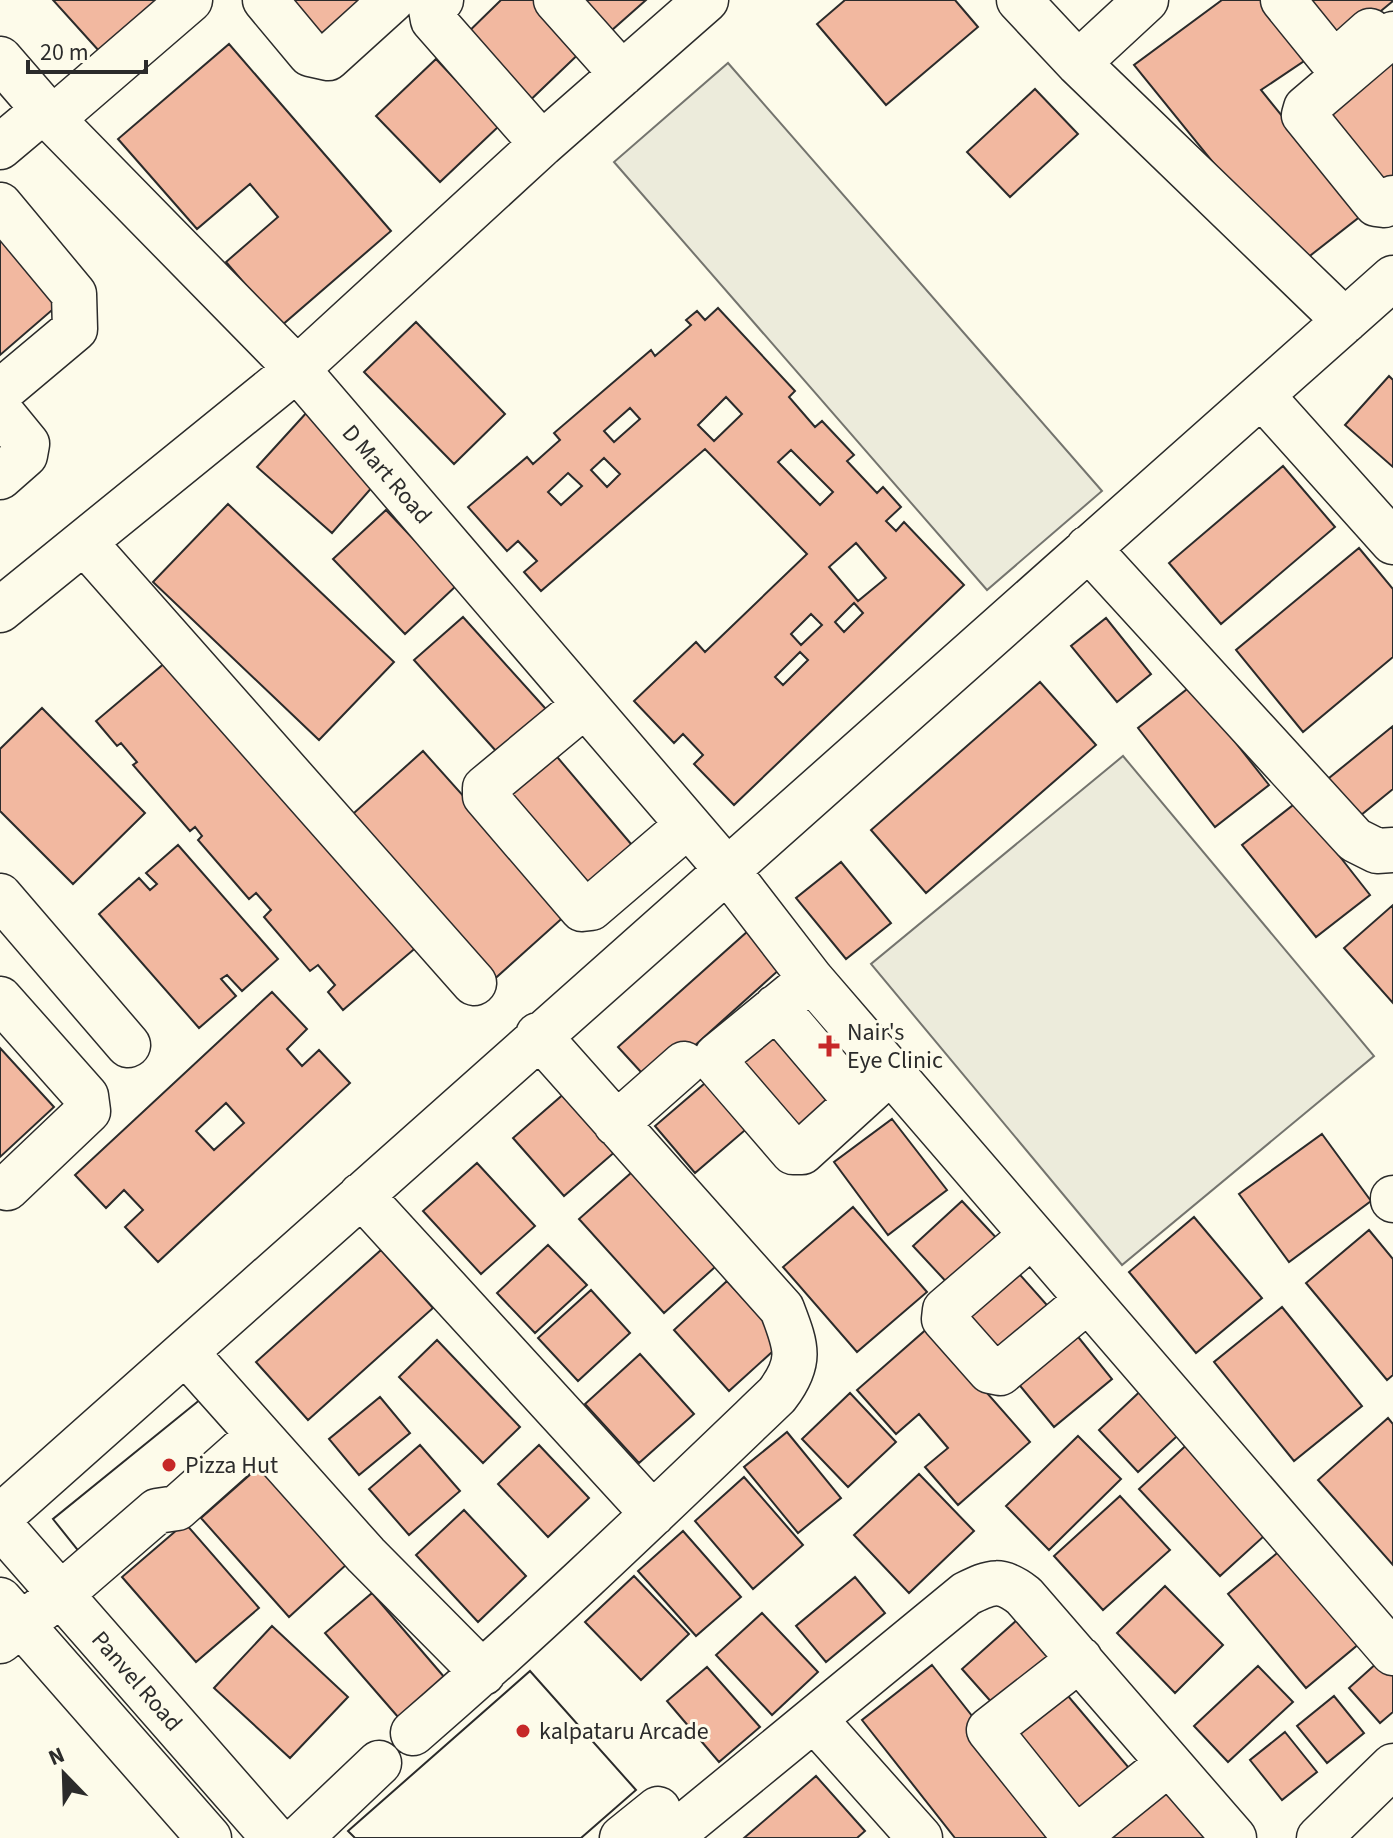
<svg xmlns="http://www.w3.org/2000/svg" width="1393" height="1838" viewBox="0 0 1393 1838" font-family="'Source Sans 3',sans-serif">
<style>
.green{fill:#ecebdb;stroke:#74746e;stroke-width:2}
.building{fill:#f2b8a0;stroke:#2b2b2b;stroke-width:2;fill-rule:evenodd}
.lines{fill:none;stroke-linecap:round;stroke-linejoin:round}
.minor-casing{stroke:#2b2b2b;stroke-width:47}
.minor{stroke:#fdfbea;stroke-width:44}
.poi-dot{fill:#c62828;stroke:#fdfbea;stroke-width:3}
.labels{text-anchor:middle;stroke-width:6;stroke-linejoin:round;paint-order:stroke}
.street-label{font-size:24px;fill:#2b2b2b;stroke:#fdfbea}
.poi-label{font-size:24px;fill:#2b2b2b;stroke:#fdfbea;text-anchor:start}
</style>
<rect width="100%" height="100%" fill="#fdfbea"/>
<!-- green -->
<path class="green" d="M 728,63 L 1102,491 L 987,590 L 614,162 Z
M 1123,756 L 1374,1056 L 1122,1265 L 871,964 Z"/>
<!-- building -->
<path class="building" d="M 53,0 L 158,0 L 100,52 Z
M 276,0 L 365,0 L 314,44 Z
M 501,0 L 547,0 L 589,44 L 521,109 L 457,43 Z
M 568,0 L 646,0 L 603,38 Z
M 845,0 L 955,0 L 978,27 L 886,105 L 817,24 Z
M 1222,0 L 1269,0 L 1316,53 L 1261,90 L 1362,215 L 1297,266 L 1134,65 Z
M 1295,0 L 1392,0 L 1393,1 L 1336,48 Z
M 229,44 L 391,231 L 281,326 L 226,262 L 278,217 L 250,184 L 197,229 L 118,139 Z
M 1393,49 L 1393,186 L 1388,190 L 1319,111 Z
M 436,59 L 499,126 L 440,182 L 376,116 Z
M 1035,89 L 1078,134 L 1010,197 L 967,152 Z
M 0,220 L 66,298 L 0,355 Z
M 718,308 L 795,391 L 789,397 L 815,427 L 822,421 L 854,455 L 847,461 L 877,493 L 883,487 L 901,507 L 886,521 L 896,531 L 904,522 L 964,585 L 734,805 L 694,764 L 703,755 L 683,734 L 674,743 L 634,701 L 696,642 L 705,652 L 807,554 L 705,449 L 541,591 L 524,572 L 537,561 L 518,541 L 507,551 L 468,507 L 527,457 L 533,464 L 560,440 L 554,433 L 651,350 L 655,356 L 691,325 L 686,320 L 697,311 L 705,320 ZM 726,397 L 742,414 L 714,441 L 698,425 ZM 630,408 L 640,419 L 614,442 L 604,431 ZM 791,450 L 833,492 L 820,505 L 778,462 ZM 604,458 L 620,474 L 607,487 L 591,470 ZM 568,473 L 582,486 L 561,505 L 548,492 ZM 856,543 L 886,578 L 858,601 L 829,567 ZM 854,603 L 863,613 L 844,632 L 835,622 ZM 811,614 L 822,625 L 801,645 L 791,634 ZM 800,652 L 808,660 L 783,685 L 775,677 Z
M 416,322 L 505,414 L 454,464 L 364,372 Z
M 1389,376 L 1393,380 L 1393,467 L 1345,425 Z
M 308,411 L 381,477 L 332,533 L 257,467 Z
M 1283,466 L 1335,527 L 1221,624 L 1169,563 Z
M 228,504 L 394,662 L 319,740 L 153,582 Z
M 386,510 L 457,585 L 405,634 L 333,559 Z
M 1359,548 L 1393,589 L 1393,657 L 1303,732 L 1236,650 Z
M 463,617 L 554,718 L 505,761 L 414,660 Z
M 1106,618 L 1151,674 L 1117,702 L 1071,646 Z
M 179,651 L 426,939 L 343,1010 L 328,992 L 335,985 L 318,965 L 310,971 L 264,917 L 271,910 L 256,893 L 249,899 L 198,840 L 202,836 L 195,827 L 190,831 L 133,765 L 137,762 L 121,743 L 117,746 L 96,721 Z
M 1040,682 L 1096,745 L 926,893 L 871,830 Z
M 1191,686 L 1269,785 L 1215,827 L 1138,728 Z
M 42,708 L 145,813 L 73,884 L 0,811 L 0,749 Z
M 1393,726 L 1393,789 L 1350,824 L 1318,787 Z
M 547,745 L 637,851 L 581,899 L 491,792 Z
M 423,751 L 568,913 L 490,983 L 345,821 Z
M 1297,802 L 1370,895 L 1316,937 L 1242,845 Z
M 178,845 L 278,959 L 242,991 L 227,975 L 221,979 L 236,996 L 199,1028 L 99,914 L 139,878 L 150,890 L 157,884 L 146,873 Z
M 841,862 L 891,923 L 846,959 L 796,898 Z
M 1393,905 L 1393,1003 L 1344,948 Z
M 748,931 L 781,968 L 652,1084 L 618,1047 Z
M 272,992 L 307,1029 L 287,1049 L 302,1066 L 319,1050 L 350,1083 L 158,1262 L 125,1227 L 143,1210 L 124,1190 L 106,1208 L 75,1175 ZM 226,1103 L 244,1123 L 214,1150 L 196,1131 Z
M 775,1016 L 846,1098 L 800,1146 L 725,1059 Z
M 0,1048 L 54,1107 L 0,1157 Z
M 718,1072 L 758,1119 L 695,1173 L 655,1126 Z
M 566,1092 L 617,1150 L 564,1196 L 513,1138 Z
M 892,1119 L 947,1190 L 888,1235 L 834,1162 Z
M 1322,1134 L 1371,1201 L 1289,1262 L 1239,1194 Z
M 477,1163 L 535,1226 L 481,1274 L 423,1211 Z
M 640,1165 L 725,1258 L 664,1313 L 579,1219 Z
M 962,1201 L 1001,1243 L 952,1288 L 913,1246 Z
M 853,1207 L 927,1292 L 857,1352 L 783,1267 Z
M 1194,1217 L 1262,1298 L 1196,1353 L 1129,1272 Z
M 1369,1230 L 1393,1259 L 1393,1375 L 1387,1380 L 1306,1283 Z
M 548,1245 L 587,1285 L 535,1333 L 497,1293 Z
M 381,1250 L 433,1308 L 308,1420 L 256,1362 Z
M 1013,1267 L 1054,1313 L 994,1366 L 953,1319 Z
M 727,1281 L 783,1342 L 729,1391 L 674,1330 Z
M 591,1290 L 630,1333 L 578,1381 L 538,1338 Z
M 1282,1307 L 1362,1406 L 1294,1461 L 1214,1362 Z
M 929,1327 L 1030,1442 L 958,1505 L 925,1467 L 948,1448 L 919,1414 L 896,1434 L 857,1390 Z
M 1071,1328 L 1112,1379 L 1054,1427 L 1012,1376 Z
M 437,1340 L 520,1427 L 483,1463 L 399,1377 Z
M 640,1354 L 694,1414 L 639,1463 L 585,1404 Z
M 1148,1384 L 1187,1427 L 1138,1472 L 1099,1430 Z
M 850,1393 L 896,1442 L 848,1487 L 802,1439 Z
M 207,1394 L 249,1438 L 85,1559 L 53,1519 Z
M 207,1394 L 249,1438 L 85,1559 L 53,1519 Z
M 380,1397 L 410,1433 L 359,1475 L 329,1439 Z
M 1388,1418 L 1393,1424 L 1393,1565 L 1318,1480 Z
M 787,1432 L 841,1498 L 798,1533 L 744,1467 Z
M 1078,1436 L 1121,1479 L 1049,1550 L 1006,1506 Z
M 1193,1439 L 1275,1526 L 1220,1576 L 1139,1489 Z
M 420,1445 L 460,1491 L 409,1535 L 369,1489 Z
M 539,1445 L 589,1498 L 548,1537 L 498,1484 Z
M 260,1466 L 347,1564 L 289,1617 L 201,1518 Z
M 919,1474 L 974,1531 L 909,1593 L 854,1535 Z
M 744,1477 L 803,1545 L 753,1589 L 695,1521 Z
M 1120,1496 L 1170,1550 L 1103,1610 L 1054,1556 Z
M 464,1510 L 526,1576 L 478,1622 L 416,1555 Z
M 185,1523 L 259,1608 L 196,1662 L 122,1577 Z
M 683,1531 L 741,1597 L 696,1636 L 638,1571 Z
M 1294,1539 L 1372,1633 L 1306,1688 L 1228,1594 Z
M 634,1576 L 689,1634 L 641,1680 L 585,1622 Z
M 855,1577 L 885,1613 L 826,1662 L 796,1626 Z
M 1165,1586 L 1223,1645 L 1175,1693 L 1117,1633 Z
M 372,1593 L 451,1685 L 405,1725 L 325,1633 Z
M 762,1613 L 818,1672 L 772,1715 L 716,1655 Z
M 1017,1620 L 1049,1656 L 994,1705 L 962,1669 Z
M 272,1626 L 348,1697 L 290,1758 L 214,1688 Z
M 1388,1653 L 1393,1659 L 1393,1712 L 1380,1723 L 1349,1688 Z
M 932,1665 L 1068,1838 L 955,1838 L 862,1720 Z
M 1258,1666 L 1293,1702 L 1228,1762 L 1194,1726 Z
M 707,1667 L 760,1727 L 719,1762 L 667,1701 Z
M 530,1671 L 636,1790 L 581,1838 L 355,1838 L 348,1831 Z
M 530,1671 L 636,1790 L 581,1838 L 355,1838 L 348,1831 Z
M 1057,1683 L 1140,1781 L 1078,1830 L 995,1734 Z
M 1334,1696 L 1364,1733 L 1327,1763 L 1297,1726 Z
M 1285,1732 L 1317,1772 L 1282,1800 L 1250,1760 Z
M 816,1776 L 865,1831 L 857,1838 L 744,1838 Z
M 1171,1785 L 1218,1838 L 1112,1838 Z"/>
<g class="lines">
<defs>
<path id="minor" d="M 265,0 L 310,54 L 328,58 L 392,0
M 441,0 L 431,9 L 433,20 L 542,144
M 556,0 L 622,74
M 1019,0 L 1078,63
M 1146,0 L 1078,63 L 1345,321
M 1283,0 L 1330,58 L 1342,56 L 1370,31
M 1393,34 L 1306,108 L 1304,115 L 1376,204 L 1384,205 L 1393,198
M 0,59 L 52,119 L 297,369 L 727,870 L 811,979 L 1393,1653
M 52,119 L 190,0
M 0,147 L 44,110
M 0,205 L 74,294 L 75,329 L 0,392
M 1263,397 L 1393,542
M 0,411 L 27,444 L 25,455 L 0,477
M 84,542 L 474,983
M 1088,548 L 1355,840 L 1377,851 L 1393,850
M 0,610 L 297,369 L 542,144 L 706,0
M 585,705 L 485,788 L 485,796 L 582,909 L 591,908 L 688,825
M 0,896 L 128,1045
M 811,979 L 717,1056 L 717,1064 L 793,1152 L 802,1152 L 891,1071
M 0,999 L 86,1096 L 88,1111 L 7,1188
M 776,1007 L 857,1102
M 616,1124 L 684,1064
M 361,1195 L 653,1514
M 1393,1198 L 1393,1200
M 1032,1235 L 945,1310 L 944,1319 L 990,1371 L 1000,1373 L 1088,1300
M 186,1353 L 366,1555 L 483,1673
M 0,1517 L 1393,278
M 0,1525 L 274,1838
M 0,1600 L 209,1838
M 0,1641 L 61,1594 L 157,1511 L 177,1508 L 259,1435
M 1080,1659 L 989,1730 L 1073,1835 L 1080,1835 L 1169,1763
M 413,1733 C 538,1625 657,1510 777,1395 C 803,1361 796,1346 782,1309 L 538,1035
M 300,1838 L 379,1763
M 622,1838 L 658,1809
M 669,1838 L 814,1719
M 920,1838 L 814,1719 L 966,1594 C 992,1581 1001,1578 1024,1596 L 1234,1838
M 1319,1838 L 1393,1766"/>
</defs>
<!-- minor casing -->
<use href="#minor" class="minor-casing"/>
<!-- minor -->
<use href="#minor" class="minor"/>
</g>
<!-- markers -->
<g class="poi-dot">
<path d="M825 1034h8v8h8v8h-8v8h-8v-8h-8v-8h8z"/>
<circle cx="169" cy="1465" r="8"/>
<circle cx="523" cy="1731" r="8"/>
</g>
<g class="labels">
<!-- street labels -->
<g class="street-label">
<text transform="translate(387 474) rotate(49)" y="8">D Mart Road</text>
<text transform="translate(137 1681) rotate(49)" y="8">Panvel Road</text>
</g>
<!-- poi labels -->
<g class="poi-label">
<text x="847" y="1040">Nair's<tspan x="847" dy="28">Eye Clinic</tspan></text>
<text x="185" y="1473">Pizza Hut</text>
<text x="539" y="1739">kalpataru Arcade</text>
</g>
</g>
<!-- north arrow -->
<g transform="translate(64 1774) rotate(337)" stroke="#fdfbea" stroke-width="6" paint-order="stroke">
<path d="M0-6L14 30L0 20L-14 30Z" fill="#2b2b2b"/>
<text y="-12" font-size="22" font-weight="bold" text-anchor="middle" fill="#2b2b2b">N</text>
</g>
<!-- scale -->
<path d="M28 60v12h118v-12" fill="none" stroke="#2b2b2b" stroke-width="4"/>
<text x="40" y="60" font-size="24" fill="#2b2b2b" stroke="#fdfbea" stroke-width="6" paint-order="stroke">20 m</text>
</svg>
